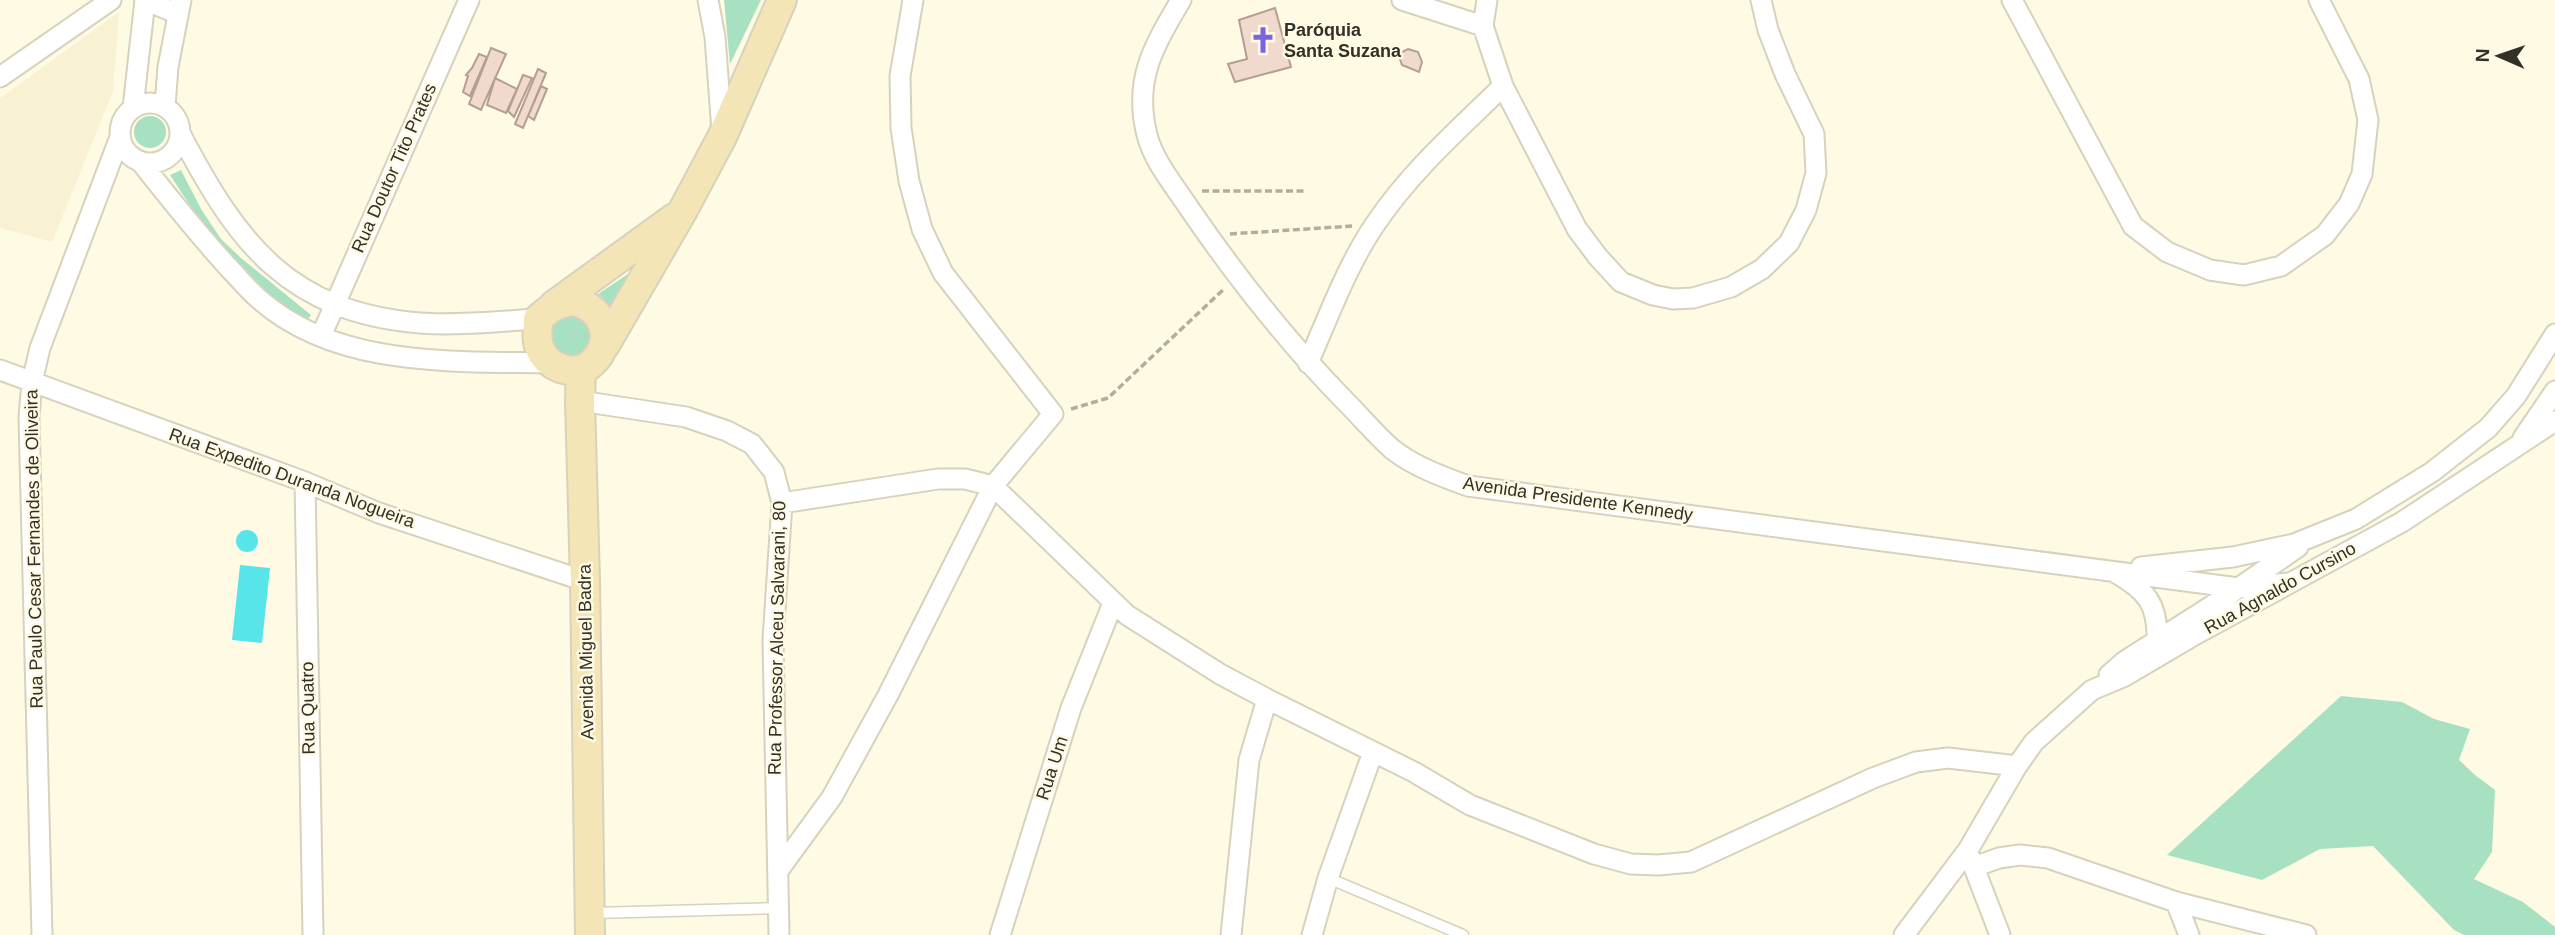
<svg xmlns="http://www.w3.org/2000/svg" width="2555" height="935" viewBox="0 0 2555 935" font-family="Arial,sans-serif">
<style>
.built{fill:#f8f2d3}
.green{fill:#a7e1c1}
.water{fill:#58e5ea}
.building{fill:#f1dacd;stroke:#b39e92;stroke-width:2}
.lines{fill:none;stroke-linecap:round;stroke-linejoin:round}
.lane-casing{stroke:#d6d2bc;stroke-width:13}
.street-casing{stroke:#d6d2bc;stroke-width:23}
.secondary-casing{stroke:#d6d2bc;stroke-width:32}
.path{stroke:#b2ae9d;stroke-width:3.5;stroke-dasharray:7 3.5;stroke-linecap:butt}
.lane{stroke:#fff;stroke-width:10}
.street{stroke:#fff;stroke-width:19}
.secondary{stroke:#f4e5b6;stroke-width:28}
.labels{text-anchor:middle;stroke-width:5;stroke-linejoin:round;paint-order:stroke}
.poi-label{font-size:18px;font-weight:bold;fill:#323028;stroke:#fffae3;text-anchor:start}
.street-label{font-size:18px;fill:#323028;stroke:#fffae3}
</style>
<rect width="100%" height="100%" fill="#fffae3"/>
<!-- built -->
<path class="built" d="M 119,12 L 113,91 L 52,242 L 0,228 L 0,98 Z"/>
<!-- green -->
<path class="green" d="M 724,0 L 761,0 L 730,64 Z
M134 132a16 16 0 1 1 32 0a16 16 0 1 1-32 0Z
M 181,170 L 201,209 L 221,239 L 241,258 L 311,315 L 306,322 L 285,309 L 216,245 L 170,175 Z
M 646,262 L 613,313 L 598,294 Z
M 572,314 L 579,316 L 591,326 L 591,348 L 571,360 L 552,350 L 550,329 L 558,318 Z
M 2341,696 L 2402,702 L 2434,719 L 2470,729 L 2459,760 L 2475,775 L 2495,790 L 2492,852 L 2474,879 L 2523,902 L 2555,927 L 2555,935 L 2464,935 L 2454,930 L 2373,846 L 2320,849 L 2262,880 L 2167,855 Z"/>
<!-- water -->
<path class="water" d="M236 541a11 11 0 1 1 22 0a11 11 0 1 1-22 0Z
M 240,565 L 270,568 L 262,643 L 232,640 Z"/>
<!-- building -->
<path class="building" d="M 1275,8 L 1291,67 L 1235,82 L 1228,64 L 1247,59 L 1239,20 Z
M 491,48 L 506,54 L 481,110 L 469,104 Z
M 1408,49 L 1418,52 L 1422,62 L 1419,72 L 1402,65 L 1398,54 Z
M 479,54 L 487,57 L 470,96 L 463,92 L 468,76 L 466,75 L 472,68 Z
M 538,69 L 546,73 L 523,128 L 515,124 Z
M 523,75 L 532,78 L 514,117 L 508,111 Z
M 495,78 L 517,89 L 506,113 L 487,105 Z
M 541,86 L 547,89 L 534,120 L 528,116 Z"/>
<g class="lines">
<defs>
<path id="lane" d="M 1328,878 L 1463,935
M 593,913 L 778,908"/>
<path id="street" d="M 708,0 L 715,37 L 722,131
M 1181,0 C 1154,46 1133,79 1147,135 C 1154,162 1174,185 1189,208 C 1237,278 1288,343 1347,403 C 1362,418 1376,435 1392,449 C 1413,466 1443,477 1468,486 L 2238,588 L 2288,583
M 1402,0 L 1483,26
M 1487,0 L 1483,26 L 1503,86 L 1577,229 L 1598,257 L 1621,282 L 1653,295 L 1673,299 L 1693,298 L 1731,287 L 1762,269 L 1789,243 L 1806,210 L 1816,173 L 1814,134 L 1785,74 L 1768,30 L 1761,0
M 2012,0 L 2133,226 L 2167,252 L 2210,270 L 2244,275 L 2281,266 L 2325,235 L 2349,204 L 2362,174 L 2368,120 L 2359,79 L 2319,0
M 0,77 L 111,0
M120 133a30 30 0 1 1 60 0a30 30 0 1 1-60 0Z
M 165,106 L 168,67 L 181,0
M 133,108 L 145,0 L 178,14
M 181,135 C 238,244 289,312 420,323 C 459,326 500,321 538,319
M 140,161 C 169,198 198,234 229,268 C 239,278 248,290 259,299 C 337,368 453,361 550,363
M 321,336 L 469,0
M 1308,363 C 1328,318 1348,263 1376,223 C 1411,171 1459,129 1503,86
M 0,370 L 305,482 L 379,513 L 585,581
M 580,401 L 686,417 L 727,431 L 752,444 L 774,472 L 782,503 L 773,640 L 779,935
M 2523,438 L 2555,391
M 305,482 L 313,935
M 782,503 L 938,479 L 965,479 L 993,486 L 1127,615 L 1220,674 L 1267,699 L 1414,772 L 1470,805 L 1594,854 L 1631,864 L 1658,865 L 1691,862 L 1873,778 L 1916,762 L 1948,758 L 2017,766
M 2141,567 L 2233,557 L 2294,544 L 2356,519 L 2432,472 L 2488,428 L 2516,396 L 2555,334
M 2116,573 C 2146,590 2158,604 2157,640
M 2109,675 L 2125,661 L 2224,598 L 2298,547
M 1970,857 L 2000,935
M 1974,867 L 1999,858 L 2020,855 L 2048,858 L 2176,902 L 2306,935
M 778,871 L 832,797 L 888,695 L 993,486 L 1053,414 L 943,273 L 922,229 L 909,181 L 901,128 L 900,76 L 913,0
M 2176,902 L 2189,935
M 42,935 L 29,417 L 32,382 L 40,348 L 120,137
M 1000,935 L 1071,708 L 1113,603
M 1231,935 L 1249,760 L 1267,699
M 1312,935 L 1328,878 L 1373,752
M 1904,935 L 1968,850 L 2017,766 L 2034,742 L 2092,690 L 2123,677 L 2191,637 L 2402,522 L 2555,421"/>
<path id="secondary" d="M 575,301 C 604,309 616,340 592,363 C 575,379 545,367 539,346 C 536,338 538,328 538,319 C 550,308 558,302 575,301 Z
M 554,305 L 674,218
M 605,345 L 682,212 L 722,137 L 782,0
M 581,369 L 580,401 L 585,581 L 590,935"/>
</defs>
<!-- lane casing -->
<use href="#lane" class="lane-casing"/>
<!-- street casing -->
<use href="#street" class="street-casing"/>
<!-- secondary casing -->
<use href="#secondary" class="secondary-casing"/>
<!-- path -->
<path class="path" d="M 1202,191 L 1304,191
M 1230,234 L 1352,226
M 1071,409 L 1108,398 L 1225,288"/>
<!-- lane -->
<use href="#lane" class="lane"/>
<!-- street -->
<use href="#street" class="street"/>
<!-- secondary -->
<use href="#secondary" class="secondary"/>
</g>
<!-- icons -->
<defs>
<symbol id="church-bare" viewBox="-9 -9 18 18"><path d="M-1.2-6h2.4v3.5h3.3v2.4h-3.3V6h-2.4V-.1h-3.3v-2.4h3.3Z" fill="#7a64df" stroke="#fffae3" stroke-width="2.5" paint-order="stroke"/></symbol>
</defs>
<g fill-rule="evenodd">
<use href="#church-bare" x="1244" y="21" width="38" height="38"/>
</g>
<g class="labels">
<!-- poi labels -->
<g class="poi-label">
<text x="1284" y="36">Paróquia<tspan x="1284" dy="21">Santa Suzana</tspan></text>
</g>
<!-- street labels -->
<g class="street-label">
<text transform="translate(394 168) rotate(-66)" y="6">Rua Doutor Tito Prates</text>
<text transform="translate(292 478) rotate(20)" y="6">Rua Expedito Duranda Nogueira</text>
<text transform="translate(1578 499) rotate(8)" y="6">Avenida Presidente Kennedy</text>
<text transform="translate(34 549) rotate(-91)" y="6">Rua Paulo Cesar Fernandes de Oliveira</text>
<text transform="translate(2280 588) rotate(-29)" y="6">Rua Agnaldo Cursino</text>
<text transform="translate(777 638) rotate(-89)" y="6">Rua Professor Alceu Salvarani, 80</text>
<text transform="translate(586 652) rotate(-91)" y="6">Avenida Miguel Badra</text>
<text transform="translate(308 708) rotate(-91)" y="6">Rua Quatro</text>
<text transform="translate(1052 768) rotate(-72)" y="6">Rua Um</text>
</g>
</g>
<!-- north arrow -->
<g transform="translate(2499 56) rotate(272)" stroke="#fffae3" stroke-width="5" paint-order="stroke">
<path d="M0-5L12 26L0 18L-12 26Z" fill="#323028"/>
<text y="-10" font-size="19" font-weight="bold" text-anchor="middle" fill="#323028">N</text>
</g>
</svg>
